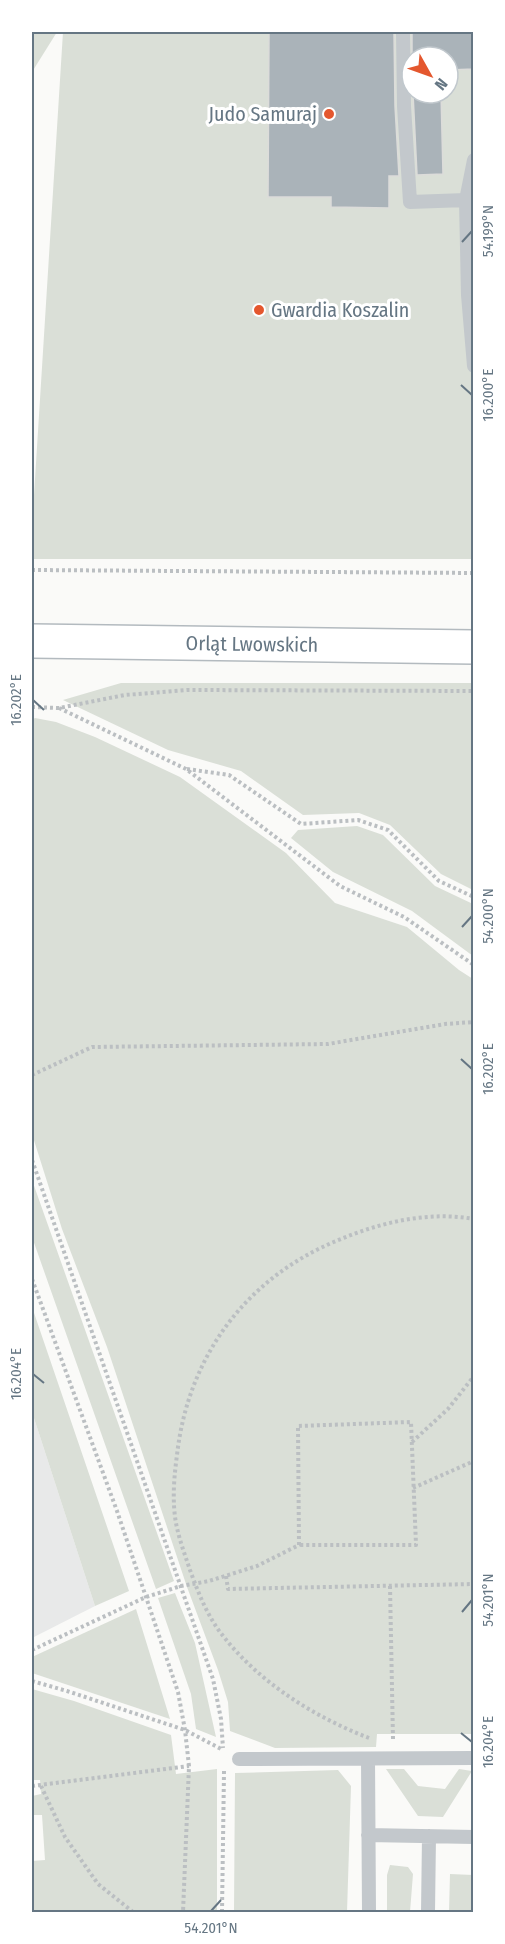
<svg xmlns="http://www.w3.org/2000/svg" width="505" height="1944" viewBox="0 0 505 1944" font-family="'Fira Sans Condensed',sans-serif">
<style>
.built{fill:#e8e9e9}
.green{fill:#dadfd7;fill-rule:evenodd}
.building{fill:#aab3b9;stroke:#dcdcda;stroke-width:1.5}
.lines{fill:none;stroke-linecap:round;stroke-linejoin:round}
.secondary-casing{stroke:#b3babf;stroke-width:36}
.path{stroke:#bbbfc2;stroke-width:4;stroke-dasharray:3 3;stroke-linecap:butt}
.lane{stroke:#c3c8cc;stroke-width:14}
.secondary{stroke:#fff;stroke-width:33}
.ticks{fill:none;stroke:#657683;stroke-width:2}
.poi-dot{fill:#e4572e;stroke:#fff;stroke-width:2}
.labels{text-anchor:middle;stroke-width:6;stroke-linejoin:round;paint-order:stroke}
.poi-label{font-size:20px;fill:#657683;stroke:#fff;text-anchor:end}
.street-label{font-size:20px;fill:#657683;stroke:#fff}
.neatline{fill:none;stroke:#657683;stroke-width:2}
.ticks-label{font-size:15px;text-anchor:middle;fill:#657683}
</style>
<rect width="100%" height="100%" fill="#fafaf8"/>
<!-- built -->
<path class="built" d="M 32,1412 L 95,1606 L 32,1638 Z"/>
<!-- green -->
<path class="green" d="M 32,32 L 57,32 L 32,72 Z
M 63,32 L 473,32 L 473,559 L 32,559 L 32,527 ZM 412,57 L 448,57 L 448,93 L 412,93 Z
M 121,683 L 473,683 L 473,890 L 441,874 L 390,825 L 359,813 L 303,815 L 241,771 L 168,750 L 63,700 Z
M 35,718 L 56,722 L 95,737 L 180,777 L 286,853 L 335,903 L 407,927 L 459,970 L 473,979 L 473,1734 L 377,1734 L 376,1747 L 275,1748 L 230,1731 L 228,1702 L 218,1670 L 187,1587 L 107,1347 L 62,1229 L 32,1134 L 32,720 Z
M 357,826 L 383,835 L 435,886 L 473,904 L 473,956 L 412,911 L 333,872 L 291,838 L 298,830 Z
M 32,1180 L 174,1581 L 156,1589 L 32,1237 Z
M 32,1307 L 129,1591 L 95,1606 L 32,1412 Z
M 175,1593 L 195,1643 L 216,1737 L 196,1729 L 191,1694 L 158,1598 Z
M 136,1609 L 170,1719 L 32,1673 L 32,1657 Z
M 32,1689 L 74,1701 L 171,1735 L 176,1774 L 217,1769 L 217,1912 L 32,1912 L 32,1861 L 45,1860 L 42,1815 L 32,1815 L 32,1796 L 41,1794 L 40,1780 L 32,1780 Z
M 386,1769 L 404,1769 L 418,1786 L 445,1789 L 459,1769 L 472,1771 L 443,1817 L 418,1816 Z
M 338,1770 L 351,1786 L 347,1912 L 234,1912 L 235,1773 Z
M 390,1865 L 408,1867 L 413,1874 L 410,1912 L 387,1912 L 387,1875 Z
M 450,1874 L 473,1875 L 472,1912 L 449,1912 Z"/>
<!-- building -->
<path class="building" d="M 269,32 L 394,32 L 395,106 L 399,176 L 389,176 L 389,208 L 331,207 L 331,197 L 268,197 Z
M 412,32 L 474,32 L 474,69 L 448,70 L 448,57 L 412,57 Z
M 413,93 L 441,93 L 443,174 L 417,175 Z"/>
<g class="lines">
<defs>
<g id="secondary">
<path id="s1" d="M 32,641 L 474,647"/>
</g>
</defs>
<!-- secondary casing -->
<use href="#secondary" class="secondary-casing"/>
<!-- path -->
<path class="path" d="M 32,570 L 474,573
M 32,707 L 59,708 L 125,695 L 187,690 L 474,691
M 59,708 L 186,769 L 340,886 L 404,917 L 474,965
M 187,769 L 229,775 L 301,824 L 358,820 L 388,830 L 439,881 L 474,897
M 32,1075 L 92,1047 L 328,1044 L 445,1024 L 474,1022
M 32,1160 L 213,1679 L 221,1719 L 223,1748
M 32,1279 L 117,1511 L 178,1692 L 185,1730 L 189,1766 L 183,1912
M 412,1442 L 448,1409 L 474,1376
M 413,1488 L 474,1461
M 226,1576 L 228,1589 L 474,1584
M 390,1586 L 393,1739
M 32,1650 L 146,1597 L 181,1586 L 209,1581 L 257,1566 L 299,1545 L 298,1426 L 411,1422 L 416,1545 L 299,1545
M 32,1681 L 67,1691 L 185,1730 L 223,1750
M 369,1738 C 312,1716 257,1681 220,1632 C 206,1613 198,1592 190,1570 C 185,1555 179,1539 176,1523 C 172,1501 174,1477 177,1455 C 188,1356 247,1276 341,1239 C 382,1222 429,1211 474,1219
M 32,1786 L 189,1766
M 41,1786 L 65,1837 L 98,1884 L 133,1912
M 222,1912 L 224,1771"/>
<!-- lane -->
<path class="lane" d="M 403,32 L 404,106 L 410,202 L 466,200 L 468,295 L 474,366
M 466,200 L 474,160
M 239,1759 L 474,1758
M 368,1759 L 369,1912
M 368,1835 L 474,1837
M 428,1912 L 429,1836"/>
<!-- secondary -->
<use href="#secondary" class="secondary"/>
</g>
<!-- ticks -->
<path class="ticks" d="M 462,242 L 472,231M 461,385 L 472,395M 33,700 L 44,710M 462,927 L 472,916M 461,1059 L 472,1069M 33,1374 L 44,1383M 462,1612 L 472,1600M 461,1733 L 472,1742M 211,1911 L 221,1900"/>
<!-- markers -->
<g class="poi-dot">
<circle cx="329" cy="114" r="6"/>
<circle cx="259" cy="310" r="6"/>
</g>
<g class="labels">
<!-- poi labels -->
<g class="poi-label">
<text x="317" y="121">Judo Samuraj</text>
<text x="271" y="317" text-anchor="start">Gwardia Koszalin</text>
</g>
<!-- street labels -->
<g class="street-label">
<text dy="7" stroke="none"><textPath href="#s1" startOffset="220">Orląt Lwowskich</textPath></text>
</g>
</g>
<!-- border -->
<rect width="505" height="1944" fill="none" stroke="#ffffff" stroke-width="66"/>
<!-- north arrow -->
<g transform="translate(430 75) rotate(130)"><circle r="28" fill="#ffffff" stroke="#c1c8cd" stroke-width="1.5"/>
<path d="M0-4.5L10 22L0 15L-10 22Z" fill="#e4572e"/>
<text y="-9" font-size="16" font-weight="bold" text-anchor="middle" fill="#657683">N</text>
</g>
<rect x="33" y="33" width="439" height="1878" class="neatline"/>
<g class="ticks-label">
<text transform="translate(488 231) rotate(-90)" y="5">54.199°N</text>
<text transform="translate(488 395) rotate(-90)" y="5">16.200°E</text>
<text transform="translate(16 700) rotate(-90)" y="5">16.202°E</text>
<text transform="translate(488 916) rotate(-90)" y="5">54.200°N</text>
<text transform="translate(488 1069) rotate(-90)" y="5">16.202°E</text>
<text transform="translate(16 1374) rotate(-90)" y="5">16.204°E</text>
<text transform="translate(488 1600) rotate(-90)" y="5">54.201°N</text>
<text transform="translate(488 1742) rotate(-90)" y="5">16.204°E</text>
<text x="211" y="1933">54.201°N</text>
</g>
</svg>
